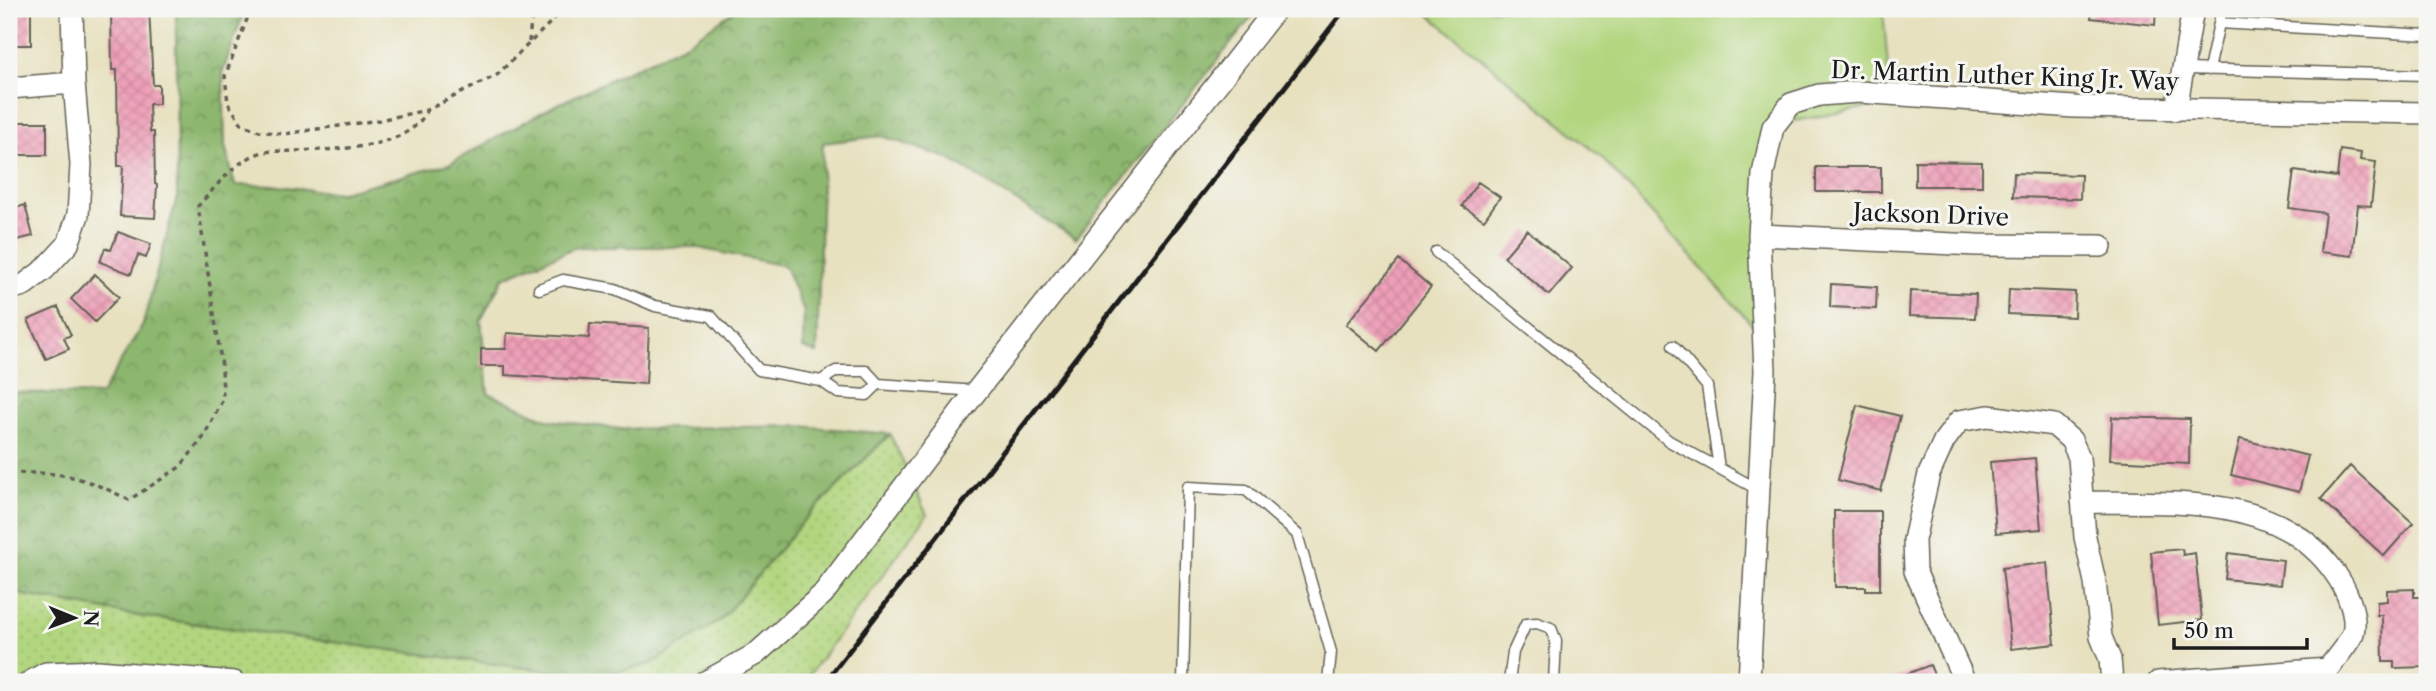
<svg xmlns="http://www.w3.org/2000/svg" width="2436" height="691" viewBox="0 0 2436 691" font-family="'Libre Caslon Text',serif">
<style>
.grass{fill:url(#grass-dots);stroke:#67794e;stroke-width:2}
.forest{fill:url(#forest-crowns);stroke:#546a45;stroke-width:2}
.park{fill:#b2d67f;stroke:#67794e;stroke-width:2}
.building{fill:url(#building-cross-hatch)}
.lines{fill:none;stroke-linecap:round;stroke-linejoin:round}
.service-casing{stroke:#636155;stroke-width:13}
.minor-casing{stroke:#636155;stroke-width:24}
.path{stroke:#636155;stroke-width:3.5;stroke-dasharray:5 5;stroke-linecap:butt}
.service{stroke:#fff;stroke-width:10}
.minor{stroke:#fff;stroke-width:21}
.rail{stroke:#1c1c1c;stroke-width:5}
.labels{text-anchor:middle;stroke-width:6;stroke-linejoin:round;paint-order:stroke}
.street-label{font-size:24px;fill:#1c1c1c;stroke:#f6f6f2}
</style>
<defs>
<pattern id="grass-dots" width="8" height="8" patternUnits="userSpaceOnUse" patternTransform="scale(1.75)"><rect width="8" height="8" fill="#b2d67f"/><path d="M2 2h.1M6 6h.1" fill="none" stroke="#98b76d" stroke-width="1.8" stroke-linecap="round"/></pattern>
<pattern id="forest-crowns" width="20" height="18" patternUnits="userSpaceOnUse" patternTransform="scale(1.75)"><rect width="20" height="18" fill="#8db76e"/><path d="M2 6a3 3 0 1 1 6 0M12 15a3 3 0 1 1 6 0" fill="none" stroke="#72945a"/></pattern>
<pattern id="building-cross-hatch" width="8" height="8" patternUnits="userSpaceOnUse" patternTransform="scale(1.75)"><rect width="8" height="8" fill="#ee9fb8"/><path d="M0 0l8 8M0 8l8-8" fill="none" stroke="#cc889e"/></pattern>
</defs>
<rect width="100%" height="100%" fill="#f6f6f2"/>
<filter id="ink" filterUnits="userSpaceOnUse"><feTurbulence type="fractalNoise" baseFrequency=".0143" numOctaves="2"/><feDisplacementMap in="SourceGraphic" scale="14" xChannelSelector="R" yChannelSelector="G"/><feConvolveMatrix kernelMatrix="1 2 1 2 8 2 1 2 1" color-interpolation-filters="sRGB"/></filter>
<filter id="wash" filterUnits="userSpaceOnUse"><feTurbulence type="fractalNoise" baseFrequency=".00686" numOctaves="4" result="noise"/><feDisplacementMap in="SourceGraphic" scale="28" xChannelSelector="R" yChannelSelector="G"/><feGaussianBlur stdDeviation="1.57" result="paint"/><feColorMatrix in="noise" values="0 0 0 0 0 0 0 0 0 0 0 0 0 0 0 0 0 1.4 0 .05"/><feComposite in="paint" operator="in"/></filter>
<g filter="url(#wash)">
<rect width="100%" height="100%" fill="#e7e1bf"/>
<!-- grass -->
<path class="grass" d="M 890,434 L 927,515 L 804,682 L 9,682 L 9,597 L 14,593 L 138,616 L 593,677 L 804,520 Z"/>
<!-- forest -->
<path class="forest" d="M 176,9 L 245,9 L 223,71 L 225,146 L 235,185 L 278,186 L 338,193 L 449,164 L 552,107 L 687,43 L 737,9 L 1258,9 L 1076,239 L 948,158 L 881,136 L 823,143 L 817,353 L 803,348 L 804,312 L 785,266 L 694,247 L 576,247 L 503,278 L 481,320 L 488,393 L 549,420 L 621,429 L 801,426 L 890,434 L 804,520 L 721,620 L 651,664 L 593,677 L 138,616 L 14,593 L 9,597 L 9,392 L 101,395 L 143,324 L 177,197 Z"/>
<!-- park -->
<path class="park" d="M 1422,9 L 1883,9 L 1891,103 L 1768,126 L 1758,331 L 1601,157 Z"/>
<g id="blocks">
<!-- building -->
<path class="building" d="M 111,9 L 149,9 L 153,85 L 159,85 L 159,104 L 149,104 L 150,132 L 154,132 L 155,184 L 157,185 L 155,218 L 120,216 L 123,166 L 118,166 L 117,70 L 112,70 Z
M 2092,9 L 2156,9 L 2155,25 L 2091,18 Z
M 9,11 L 31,11 L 31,45 L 9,45 Z
M 14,122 L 47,122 L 47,155 L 14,155 Z
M 2340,150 L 2361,153 L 2360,160 L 2376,162 L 2371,206 L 2358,205 L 2352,256 L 2320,252 L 2325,213 L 2289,208 L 2294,171 L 2337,177 Z
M 1915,161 L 1982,162 L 1982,186 L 1915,186 Z
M 1816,167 L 1881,167 L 1881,192 L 1816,192 Z
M 2014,173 L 2081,175 L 2080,199 L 2013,197 Z
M 1478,182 L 1500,197 L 1484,220 L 1462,206 Z
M 25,205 L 33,236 L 9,242 L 9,210 Z
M 1527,230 L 1572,268 L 1549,295 L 1504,257 Z
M 118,232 L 151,244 L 146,258 L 138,255 L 131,274 L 100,262 L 105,248 L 111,250 Z
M 1399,260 L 1431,287 L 1379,351 L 1346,324 Z
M 95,274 L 119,297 L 95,322 L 71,299 Z
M 1831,284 L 1877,287 L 1876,309 L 1830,307 Z
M 2009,289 L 2075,292 L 2074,317 L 2008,314 Z
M 1910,291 L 1976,294 L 1975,318 L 1909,316 Z
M 58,307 L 71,335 L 64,338 L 69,349 L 46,359 L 28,320 Z
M 590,324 L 649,328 L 646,384 L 505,375 L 505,366 L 481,366 L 481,349 L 506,349 L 507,333 L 589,338 Z
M 1857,405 L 1900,416 L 1881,491 L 1838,480 Z
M 2112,417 L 2190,419 L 2189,464 L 2110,460 Z
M 2240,439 L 2308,456 L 2299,492 L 2231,475 Z
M 2035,458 L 2041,529 L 1996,533 L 1990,462 Z
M 2350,466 L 2413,523 L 2384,556 L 2321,499 Z
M 1834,511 L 1880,511 L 1880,590 L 1866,590 L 1866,587 L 1835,587 Z
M 2182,549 L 2183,555 L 2195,553 L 2202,620 L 2158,625 L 2151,552 Z
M 2228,553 L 2283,560 L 2280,585 L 2225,579 Z
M 2047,563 L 2055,644 L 2011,649 L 2002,568 Z
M 2414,589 L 2414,597 L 2424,597 L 2426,667 L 2394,668 L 2394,662 L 2383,662 L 2382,615 L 2377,615 L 2377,602 L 2387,601 L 2387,590 Z
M 1930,665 L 1937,682 L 1888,682 L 1888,681 Z"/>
</g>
</g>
<g filter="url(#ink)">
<use href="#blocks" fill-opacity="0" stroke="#636155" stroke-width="2"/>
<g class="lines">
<defs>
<path id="service" d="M 2219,23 L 2427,35
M 2184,69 L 2426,75 L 2427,69
M 2209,70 L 2222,9
M 1436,252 L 1669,441 L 1759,490
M 539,289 L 563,280 L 615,289 L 655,306 L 711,316 L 759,370 L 821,381
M 1673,346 L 1707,386 L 1719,468
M 878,384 L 867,395 L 838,393 L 821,381 L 836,371 L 866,371 L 878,384 L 977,391
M 1183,682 L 1188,487 L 1246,490 L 1297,534 L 1331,652 L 1328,682
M 1509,682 L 1513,652 L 1526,624 L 1537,623 L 1551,628 L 1556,641 L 1554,682"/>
<path id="minor" d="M 9,88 L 74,83
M 2176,110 L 2193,9
M 1759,235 L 1977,245 L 2101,246
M 9,289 L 24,285 L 45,269 L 68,244 L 78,215 L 81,165 L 74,83 L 72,9
M 2082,502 C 2170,504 2278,491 2335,573 C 2345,587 2358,614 2353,633 C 2350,642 2334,660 2328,669 L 2158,682
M 30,682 L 46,673 L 98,671 L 234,682
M 705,682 L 756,654 L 823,594 L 961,411 L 1276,9
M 1749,682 L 1765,371 L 1759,235 L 1763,174 L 1773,127 L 1791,104 L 1819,95 L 1859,92 L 2074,107 L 2427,113
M 1965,682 L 1915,571 L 1914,540 L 1929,474 L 1944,441 L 1959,421 L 1988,416 L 2054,425 L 2071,440 L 2079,457 L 2085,537 L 2095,582 L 2101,637 L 2110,659 L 2112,682"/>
</defs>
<!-- service casing -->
<use href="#service" class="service-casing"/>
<!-- minor casing -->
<use href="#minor" class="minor-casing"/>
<!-- path -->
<path class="path" d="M 251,9 L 225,76 L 228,103 L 242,124 L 259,131 L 284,134 L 379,120 L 427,110 L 497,75 L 564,9
M 529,42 L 532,9
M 9,474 C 59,470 85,477 129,500 L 180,467 L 203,438 L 223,399 L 222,367 L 198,206 C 217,186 235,160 263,152 C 273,150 285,152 295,151 C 334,149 409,151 427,110"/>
<!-- service -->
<use href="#service" class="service"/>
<!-- minor -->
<use href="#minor" class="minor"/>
<!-- rail -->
<path class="rail" d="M 825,682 L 1345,9"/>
</g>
</g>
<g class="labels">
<!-- street labels -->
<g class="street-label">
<text transform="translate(2005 76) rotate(2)" y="8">Dr. Martin Luther King Jr. Way</text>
<text transform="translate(1931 215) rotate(2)" y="8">Jackson Drive</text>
</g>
</g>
<!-- margin -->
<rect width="2436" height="691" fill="none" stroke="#f6f6f2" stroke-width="35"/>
<!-- north arrow -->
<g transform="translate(74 618) rotate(91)" stroke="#f6f6f2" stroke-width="5" paint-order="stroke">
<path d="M0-5L12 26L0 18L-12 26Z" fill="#1c1c1c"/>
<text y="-10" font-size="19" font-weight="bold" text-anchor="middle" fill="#1c1c1c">N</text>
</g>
<!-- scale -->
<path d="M2174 638v10h133v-10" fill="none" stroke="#1c1c1c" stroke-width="3.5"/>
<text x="2184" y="638" font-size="21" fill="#1c1c1c" stroke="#f6f6f2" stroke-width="5" paint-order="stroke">50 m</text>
</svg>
